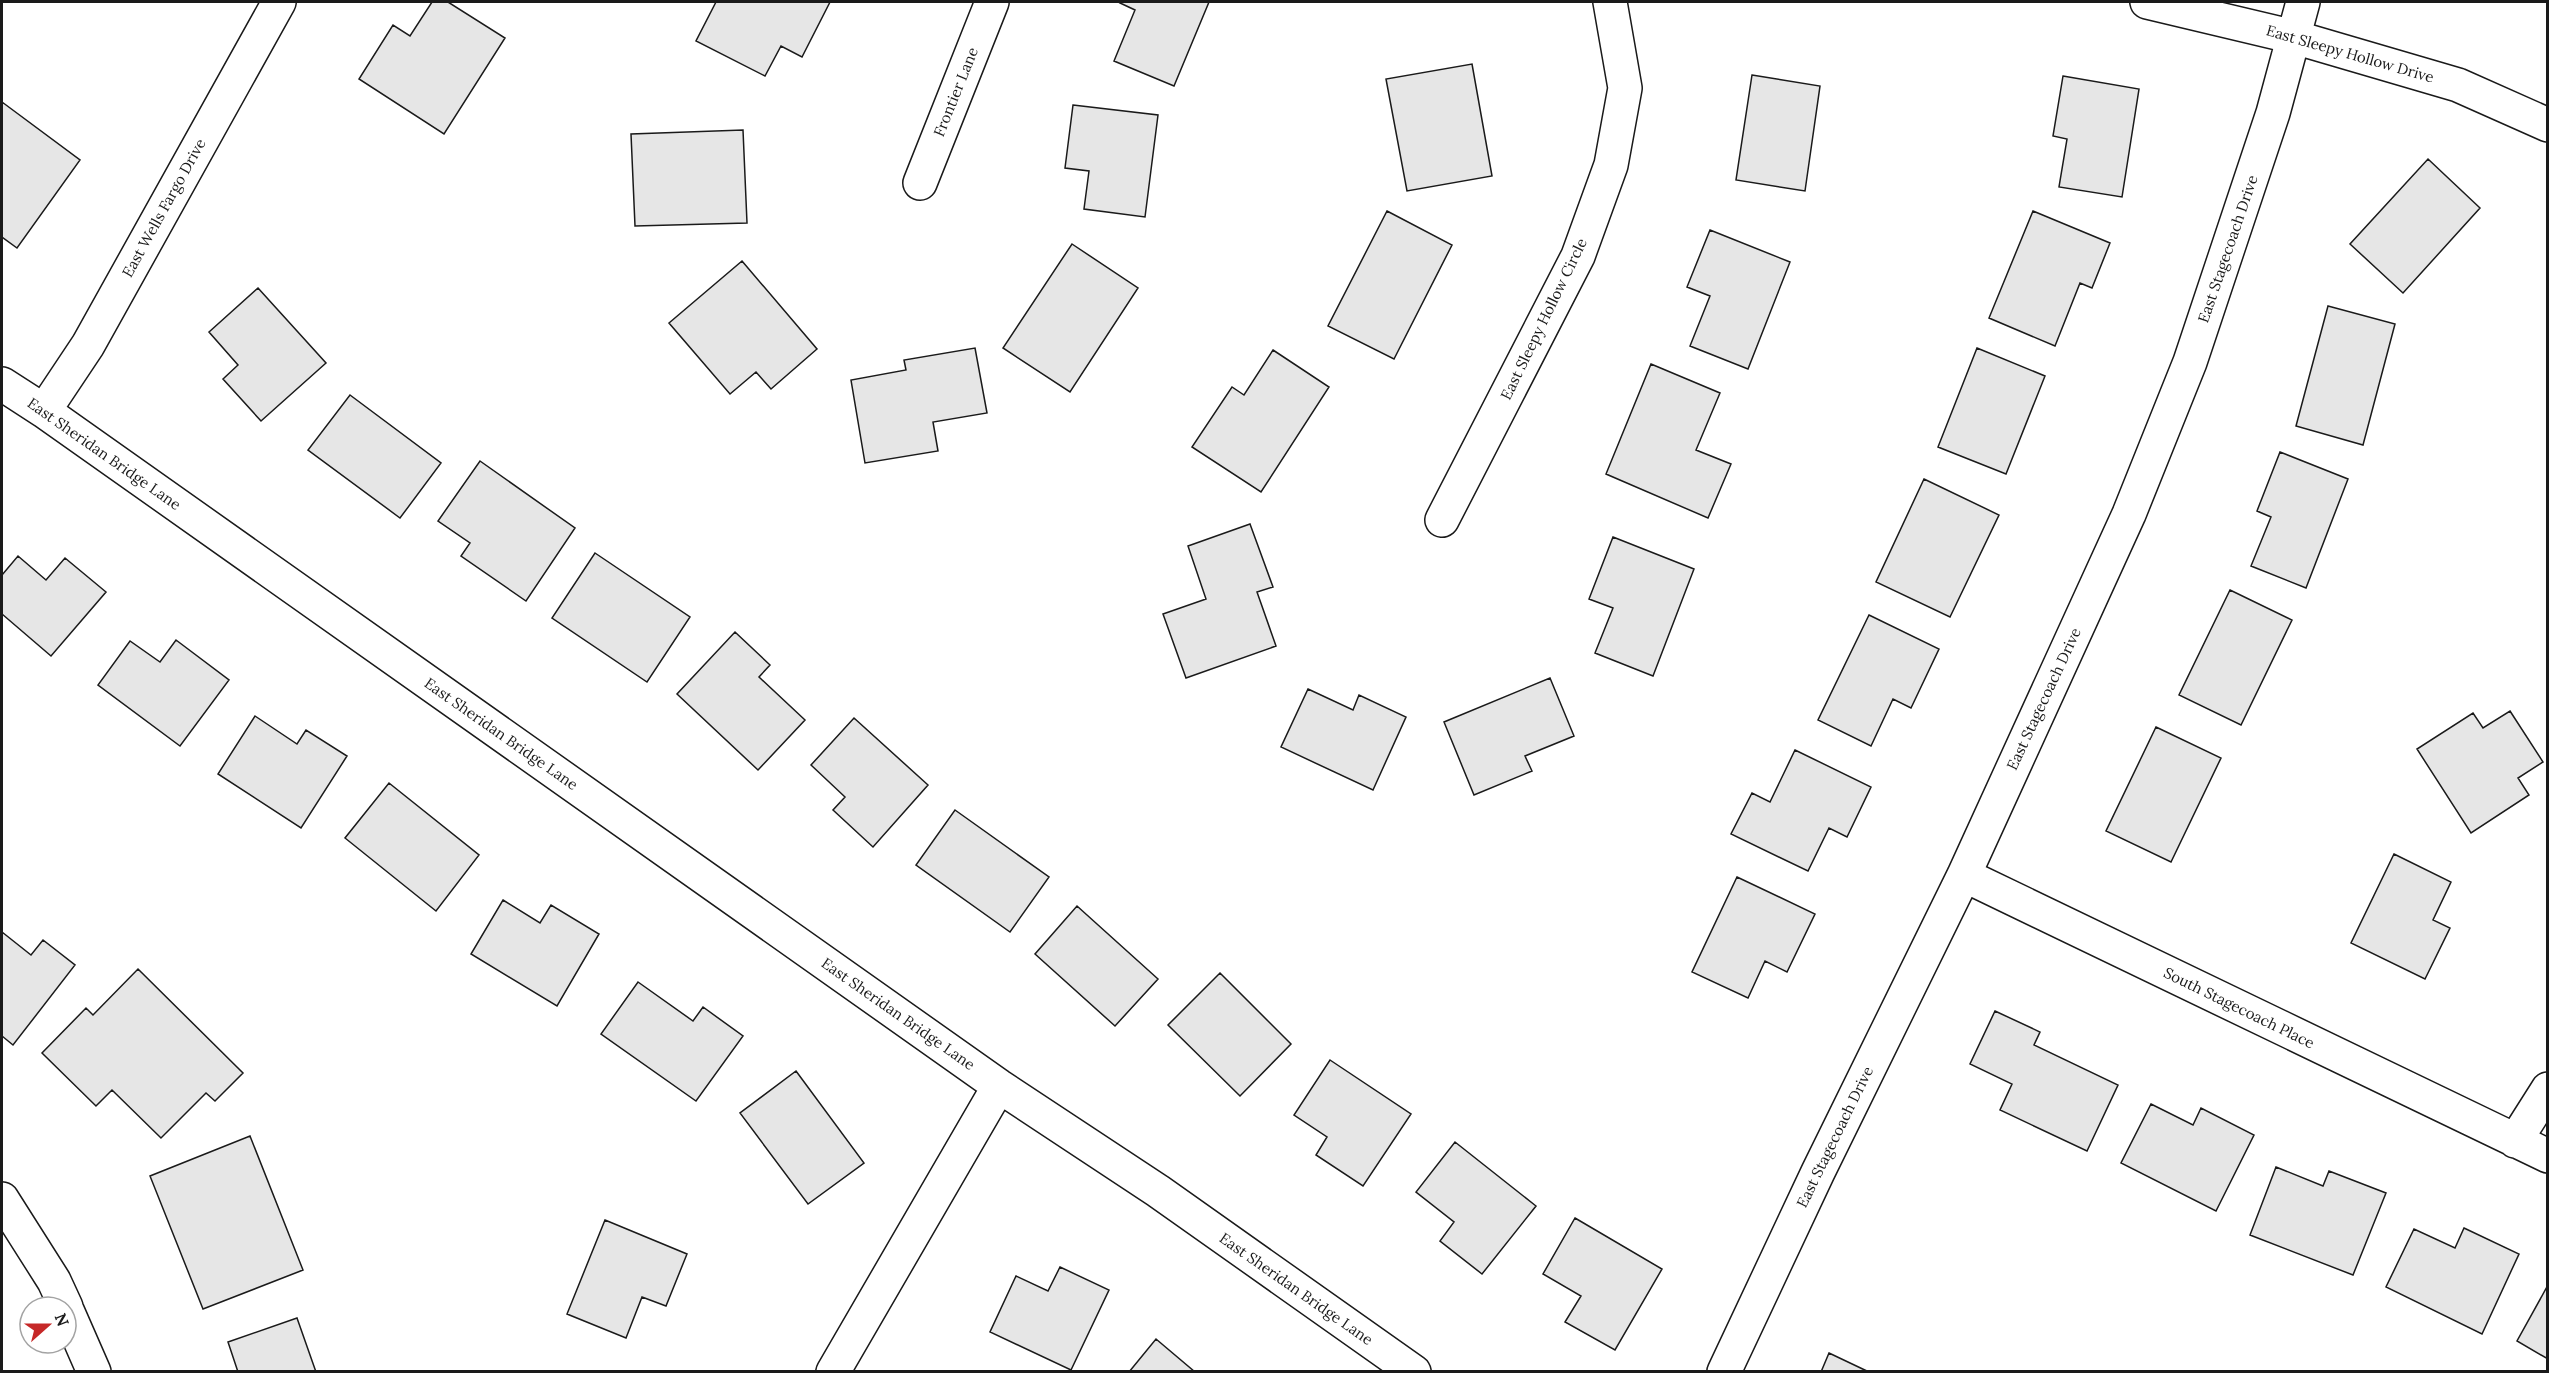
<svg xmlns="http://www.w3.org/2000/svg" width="2549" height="1373" viewBox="0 0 2549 1373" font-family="Lora,serif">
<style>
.building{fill:#e6e6e6;stroke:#1a1a1a;stroke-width:1.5}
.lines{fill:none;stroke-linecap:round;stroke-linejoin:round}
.minor-casing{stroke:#1a1a1a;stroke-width:36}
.minor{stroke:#fff;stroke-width:33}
.labels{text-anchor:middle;stroke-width:4.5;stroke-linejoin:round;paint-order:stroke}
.street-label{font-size:15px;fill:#1a1a1a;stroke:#fff}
</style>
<rect width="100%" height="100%" fill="#fff"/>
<!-- building -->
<path class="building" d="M 432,2 L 448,2 L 505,38 L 444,134 L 359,79 L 393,25 L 410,36 Z
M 716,2 L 830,2 L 802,57 L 781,46 L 765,76 L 696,41 Z
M 1121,2 L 1209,2 L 1174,86 L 1114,61 L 1135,10 L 1120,3 Z
M 1472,64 L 1492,176 L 1407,191 L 1386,79 Z
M 1752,75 L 1820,86 L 1805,191 L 1736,180 Z
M 2063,76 L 2139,89 L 2122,197 L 2059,187 L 2067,139 L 2053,136 Z
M 2,102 L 80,160 L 17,248 L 2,237 Z
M 1073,105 L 1158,115 L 1145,217 L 1084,209 L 1089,171 L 1065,168 Z
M 743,130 L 747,223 L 635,226 L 631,134 Z
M 2428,159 L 2480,208 L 2403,293 L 2350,244 Z
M 1387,211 L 1452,245 L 1394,359 L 1328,326 Z
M 2033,211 L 2110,243 L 2092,288 L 2080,283 L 2055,346 L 1989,318 Z
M 1710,230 L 1790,262 L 1748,369 L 1690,346 L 1710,296 L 1687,287 Z
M 1072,244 L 1138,288 L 1070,392 L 1003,348 Z
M 742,261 L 817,349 L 771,389 L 756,372 L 730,394 L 669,323 Z
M 258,288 L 326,363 L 261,421 L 223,379 L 238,365 L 209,332 Z
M 2328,306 L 2395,324 L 2363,445 L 2296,426 Z
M 975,348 L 987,413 L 933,422 L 938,451 L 865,463 L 851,380 L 906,370 L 904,360 Z
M 1977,348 L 2045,376 L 2006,474 L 1938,447 Z
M 1273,350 L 1329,387 L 1261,492 L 1192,447 L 1232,387 L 1244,395 Z
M 1651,364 L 1720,393 L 1696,450 L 1731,464 L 1708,518 L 1606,474 Z
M 350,395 L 441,463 L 400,518 L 308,450 Z
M 2280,452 L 2348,479 L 2306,588 L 2251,566 L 2271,517 L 2257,511 Z
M 480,461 L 575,528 L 526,601 L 461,556 L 470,543 L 438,521 Z
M 1924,479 L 1999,515 L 1950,617 L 1876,582 Z
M 1250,524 L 1273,587 L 1257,592 L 1276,646 L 1186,678 L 1163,614 L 1206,599 L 1188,546 Z
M 1613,537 L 1694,569 L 1653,676 L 1595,653 L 1613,608 L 1589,599 Z
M 595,553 L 690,617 L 647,682 L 552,618 Z
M 18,556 L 46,580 L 65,558 L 106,592 L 51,656 L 2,614 L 2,575 Z
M 2230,590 L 2292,620 L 2241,725 L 2179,695 Z
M 1869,615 L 1939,649 L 1911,708 L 1893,699 L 1871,746 L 1818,720 Z
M 735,632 L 770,665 L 759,677 L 805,720 L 758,770 L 677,694 Z
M 176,640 L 229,680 L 180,746 L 98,685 L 130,641 L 160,662 Z
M 1550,678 L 1574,736 L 1525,756 L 1532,771 L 1474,795 L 1444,722 Z
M 1308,689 L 1353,710 L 1359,695 L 1406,717 L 1373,790 L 1281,747 Z
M 2510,711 L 2543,762 L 2518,778 L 2529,795 L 2471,833 L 2417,749 L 2473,713 L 2483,728 Z
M 255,716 L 297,744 L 306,730 L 347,756 L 301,828 L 218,774 Z
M 854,718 L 928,785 L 873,847 L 833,810 L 845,797 L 811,765 Z
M 2156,727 L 2221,758 L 2171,862 L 2106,831 Z
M 1795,750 L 1871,787 L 1847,837 L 1829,828 L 1808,871 L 1731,834 L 1752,793 L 1770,802 Z
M 389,783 L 479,855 L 436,911 L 345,838 Z
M 955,810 L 1049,877 L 1010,932 L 916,865 Z
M 2394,854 L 2451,882 L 2433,920 L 2450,928 L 2425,979 L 2351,943 Z
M 1737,877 L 1815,914 L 1787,972 L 1765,961 L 1748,998 L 1692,972 Z
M 503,900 L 540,923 L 551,905 L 599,934 L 557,1006 L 471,954 Z
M 1077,906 L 1158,979 L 1115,1026 L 1035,954 Z
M 2,932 L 31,955 L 43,940 L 75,965 L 13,1045 L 2,1036 Z
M 138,969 L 243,1073 L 215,1101 L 206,1093 L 161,1138 L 112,1090 L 96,1106 L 42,1053 L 86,1008 L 93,1015 Z
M 1220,973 L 1291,1044 L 1240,1096 L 1168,1025 Z
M 638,982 L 693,1021 L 703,1007 L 743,1036 L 696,1101 L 601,1034 Z
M 1995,1011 L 2040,1032 L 2034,1045 L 2118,1085 L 2087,1151 L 2000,1110 L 2012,1084 L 1970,1064 Z
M 1330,1060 L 1411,1114 L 1363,1186 L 1316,1155 L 1327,1137 L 1294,1115 Z
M 796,1071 L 864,1163 L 808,1204 L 740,1113 Z
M 2151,1104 L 2193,1125 L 2201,1108 L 2254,1135 L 2216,1211 L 2121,1163 Z
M 250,1136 L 303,1270 L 203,1309 L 150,1176 Z
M 1455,1142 L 1536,1206 L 1482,1274 L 1440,1241 L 1454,1222 L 1416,1192 Z
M 2276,1167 L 2323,1186 L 2329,1171 L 2386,1193 L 2353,1275 L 2250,1235 Z
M 1575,1218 L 1662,1269 L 1615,1350 L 1565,1322 L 1581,1296 L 1543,1274 Z
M 605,1220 L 687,1254 L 666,1306 L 642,1297 L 626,1338 L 567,1314 Z
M 2464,1228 L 2519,1254 L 2482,1334 L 2386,1287 L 2414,1229 L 2455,1248 Z
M 1060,1267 L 1109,1290 L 1071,1370 L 990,1332 L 1016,1276 L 1048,1291 Z
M 2548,1285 L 2548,1359 L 2517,1341 Z
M 297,1318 L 316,1372 L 238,1372 L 228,1342 Z
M 1156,1339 L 1195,1372 L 1129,1372 Z
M 1829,1353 L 1869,1372 L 1821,1372 Z"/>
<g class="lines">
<defs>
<path id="minor" d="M 2147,2 L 2294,37 L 2458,85 L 2548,125
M 920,183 L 992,2
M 2,384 L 44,411 L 999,1086 L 1158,1191 L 1414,1372
M 44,411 L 88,345 L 279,2
M 1442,520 L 1578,256 L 1611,165 L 1625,88 L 1610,2
M 1964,875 L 2548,1156
M 2515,1141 L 2548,1089
M 2,1199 L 54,1281 L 66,1307
M 66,1308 L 94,1372
M 833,1372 L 999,1086
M 1724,1372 L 1818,1172 L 1964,875 L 2129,514 L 2190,362 L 2273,113 L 2303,2"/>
</defs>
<!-- minor casing -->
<use href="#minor" class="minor-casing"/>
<!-- minor -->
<use href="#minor" class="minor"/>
</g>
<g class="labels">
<!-- street labels -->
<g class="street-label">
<text transform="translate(2350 54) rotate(16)" y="5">East Sleepy Hollow Drive</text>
<text transform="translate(956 92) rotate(-68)" y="5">Frontier Lane</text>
<text transform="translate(164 208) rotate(-61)" y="5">East Wells Fargo Drive</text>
<text transform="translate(2228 249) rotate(-71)" y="5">East Stagecoach Drive</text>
<text transform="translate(1544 319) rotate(-64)" y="5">East Sleepy Hollow Circle</text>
<text transform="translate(104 454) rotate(35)" y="5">East Sheridan Bridge Lane</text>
<text transform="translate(2044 699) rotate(-65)" y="5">East Stagecoach Drive</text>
<text transform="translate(501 734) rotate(35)" y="5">East Sheridan Bridge Lane</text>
<text transform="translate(2239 1008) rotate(26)" y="5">South Stagecoach Place</text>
<text transform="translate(898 1014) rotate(35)" y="5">East Sheridan Bridge Lane</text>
<text transform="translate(1835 1137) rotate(-64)" y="5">East Stagecoach Drive</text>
<text transform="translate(1296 1289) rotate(35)" y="5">East Sheridan Bridge Lane</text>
</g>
</g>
<!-- border -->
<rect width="2549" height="1373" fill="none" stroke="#1a1a1a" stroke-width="6"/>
<!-- north arrow -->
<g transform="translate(48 1325) rotate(69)"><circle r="28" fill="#ffffff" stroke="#a3a3a3" stroke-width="1.5"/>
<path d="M0-4.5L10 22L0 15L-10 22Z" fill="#c62828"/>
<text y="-9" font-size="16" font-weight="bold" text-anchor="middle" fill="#1a1a1a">N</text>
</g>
</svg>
